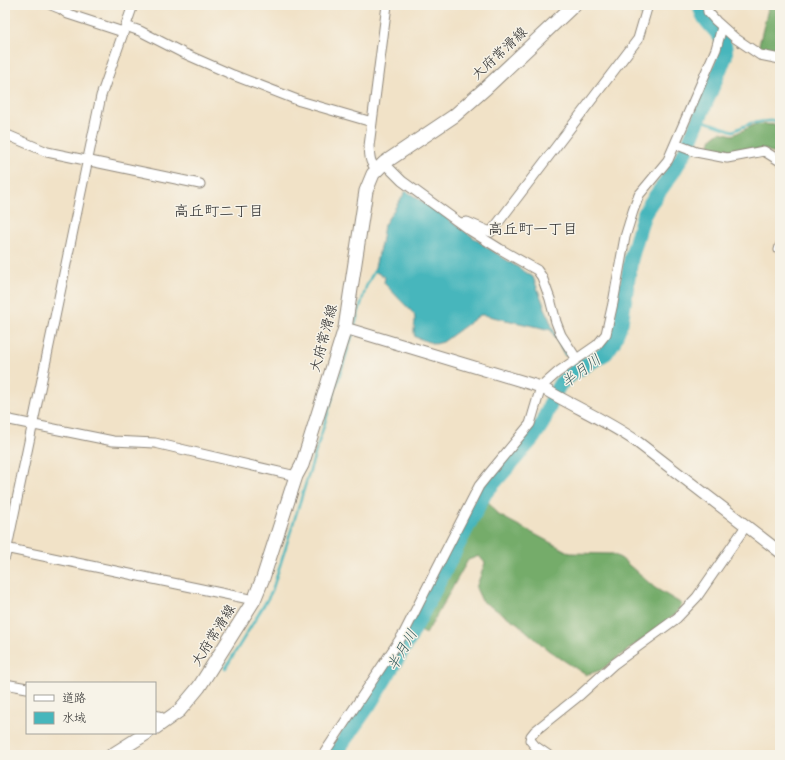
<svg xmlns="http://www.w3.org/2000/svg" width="785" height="760" viewBox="0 0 785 760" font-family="Itim,'Klee One',sans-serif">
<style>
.forest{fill:#74ac6b;stroke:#506c4b}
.water{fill:#46b6bc;stroke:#387074}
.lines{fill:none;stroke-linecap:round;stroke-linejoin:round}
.stream{stroke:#46b6bc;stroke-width:2.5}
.river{stroke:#46b6bc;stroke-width:15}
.minor-casing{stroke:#8e8679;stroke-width:11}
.tertiary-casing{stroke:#8e8679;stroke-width:13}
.secondary-casing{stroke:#8e8679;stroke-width:15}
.minor{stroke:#fff;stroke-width:9}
.tertiary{stroke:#fff;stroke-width:11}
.secondary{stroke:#fff;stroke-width:13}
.labels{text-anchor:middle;stroke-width:3;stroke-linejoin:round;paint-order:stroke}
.street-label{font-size:14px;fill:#2b2b2b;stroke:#f7f3e8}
.neighbourhood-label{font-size:15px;fill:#2b2b2b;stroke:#f7f3e8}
.water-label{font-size:15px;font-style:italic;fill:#345c5e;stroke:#f7f3e8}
</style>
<rect width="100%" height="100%" fill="#f7f3e8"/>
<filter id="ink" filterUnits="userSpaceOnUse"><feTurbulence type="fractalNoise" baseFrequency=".025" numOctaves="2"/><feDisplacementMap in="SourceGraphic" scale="8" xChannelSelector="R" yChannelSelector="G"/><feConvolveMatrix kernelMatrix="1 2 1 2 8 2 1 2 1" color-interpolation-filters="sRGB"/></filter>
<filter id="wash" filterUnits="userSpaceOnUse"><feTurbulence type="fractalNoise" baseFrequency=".012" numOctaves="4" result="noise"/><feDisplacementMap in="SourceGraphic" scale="16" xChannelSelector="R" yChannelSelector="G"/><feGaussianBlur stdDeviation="0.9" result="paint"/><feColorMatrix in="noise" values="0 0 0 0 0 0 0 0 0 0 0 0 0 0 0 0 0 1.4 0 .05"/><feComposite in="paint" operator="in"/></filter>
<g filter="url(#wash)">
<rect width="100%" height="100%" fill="#f1e2c7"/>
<!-- forest -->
<path class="forest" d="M 769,5 L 780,5 L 780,56 L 770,55 L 758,49 Z
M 756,124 L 780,125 L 780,156 L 764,149 L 727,153 L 708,150 L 712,138 L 720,132 L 733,135 Z
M 485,497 L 497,514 L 570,553 L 613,554 L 622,559 L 655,588 L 682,604 L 676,614 L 601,670 L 586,675 L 548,650 L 517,623 L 482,601 L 476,588 L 485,563 L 479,556 L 468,560 L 426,634 L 419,630 Z"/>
<!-- water -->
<path class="water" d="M 406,191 L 437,211 L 488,248 L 533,277 L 553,329 L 567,355 L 565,356 L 551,330 L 484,315 L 480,315 L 443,342 L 435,344 L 415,337 C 412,329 417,322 414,314 L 384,283 L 385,277 L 374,271 L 381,244 L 384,225 Z"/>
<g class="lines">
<!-- stream -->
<path class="stream" d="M 641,14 L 643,5
M 698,119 L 733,131 L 751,123 L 768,121 L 780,121
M 354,328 L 366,287 L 374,271 L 376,271
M 225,669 L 267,600 L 272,591 L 353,333"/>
<!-- river -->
<path class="river" d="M 334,755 L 369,705 L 408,641 L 485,493 L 533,438 L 542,424 L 556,391 L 560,384 L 574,372 L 606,353 L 613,343 L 621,323 L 631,259 L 643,217 L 650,204 L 673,172 L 685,152 L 725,57 C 730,34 703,28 700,5"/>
</g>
</g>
<g filter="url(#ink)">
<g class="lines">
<defs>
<path id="minor" d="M 51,5 L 61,9
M 63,5 L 61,9 L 68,14 L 123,32
M 707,5 L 708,12 L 716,21 L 735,38 L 760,55 L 780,59
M 126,26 L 140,31 L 183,53 L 233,75 L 300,101 L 372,122
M 5,134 L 47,152 L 200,184
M 675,144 L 696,152 L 727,158 L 764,151 L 780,161
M 384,163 L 402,181 L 468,229 L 500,249 L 537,270 L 542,277 L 550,299 L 556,322 L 561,335 L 576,358
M 377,169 C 369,163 370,156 369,146 L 387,5
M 461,223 L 467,222 L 488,231 L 491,232 L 638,39 L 648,5
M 779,250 L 780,246
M 5,419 L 113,441 L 155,443 L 296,476
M 5,548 L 254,600
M 5,557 L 101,96 L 133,5
M 5,684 L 27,688
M 155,715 L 159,716 L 166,721
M 323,755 L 404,633 L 440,562 L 479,486 L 487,476 L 530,424 L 541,387 L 558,372 L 597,345 L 606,334 L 613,303 L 625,237 L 633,211 L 639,195 L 668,160 L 716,49 L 722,27
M 548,755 L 535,746 L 530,740 L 531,736 L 535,731 L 580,695 L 614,664 L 677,618 L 697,597 L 746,526"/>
<path id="tertiary" d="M 345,328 L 541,387 C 572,406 606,420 636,441 L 780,552"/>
<path id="secondary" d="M 155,728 L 179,711 L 199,687 L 254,600 L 263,578 L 296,476 L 302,465 L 345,328 L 366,191 L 373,174 L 384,163 L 454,116 L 486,88 L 574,5
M 112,755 L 147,733"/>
</defs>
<!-- minor casing -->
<use href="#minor" class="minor-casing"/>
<!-- tertiary casing -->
<use href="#tertiary" class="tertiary-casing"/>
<!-- secondary casing -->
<use href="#secondary" class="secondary-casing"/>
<!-- minor -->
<use href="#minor" class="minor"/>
<!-- tertiary -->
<use href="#tertiary" class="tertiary"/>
<!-- secondary -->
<use href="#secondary" class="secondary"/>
</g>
</g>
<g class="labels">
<!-- street labels -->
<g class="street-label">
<text transform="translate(499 53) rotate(-43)" y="5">大府常滑線</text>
<text transform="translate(323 338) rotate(-75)" y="5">大府常滑線</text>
<text transform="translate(213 635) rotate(-58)" y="5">大府常滑線</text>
</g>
<!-- neighbourhood labels -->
<g class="neighbourhood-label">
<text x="219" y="216">高丘町二丁目</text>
<text x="533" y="234">高丘町一丁目</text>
</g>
<!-- water labels -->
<g class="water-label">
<text transform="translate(581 371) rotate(-37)" y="5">半月川</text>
<text transform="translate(402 650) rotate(-60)" y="5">半月川</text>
</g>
</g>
<!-- margin -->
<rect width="785" height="760" fill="none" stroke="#f7f3e8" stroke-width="20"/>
<!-- legend -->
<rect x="26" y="682" width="130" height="52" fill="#f7f3e8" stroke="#a5a39c"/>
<rect x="34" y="695" width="20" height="6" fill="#ffffff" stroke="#a5a39c"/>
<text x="62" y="702" font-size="12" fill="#2b2b2b">道路</text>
<rect x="34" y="712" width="20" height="12" fill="#46b6bc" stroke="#a5a39c"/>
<text x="62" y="722" font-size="12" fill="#2b2b2b">水域</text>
</svg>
